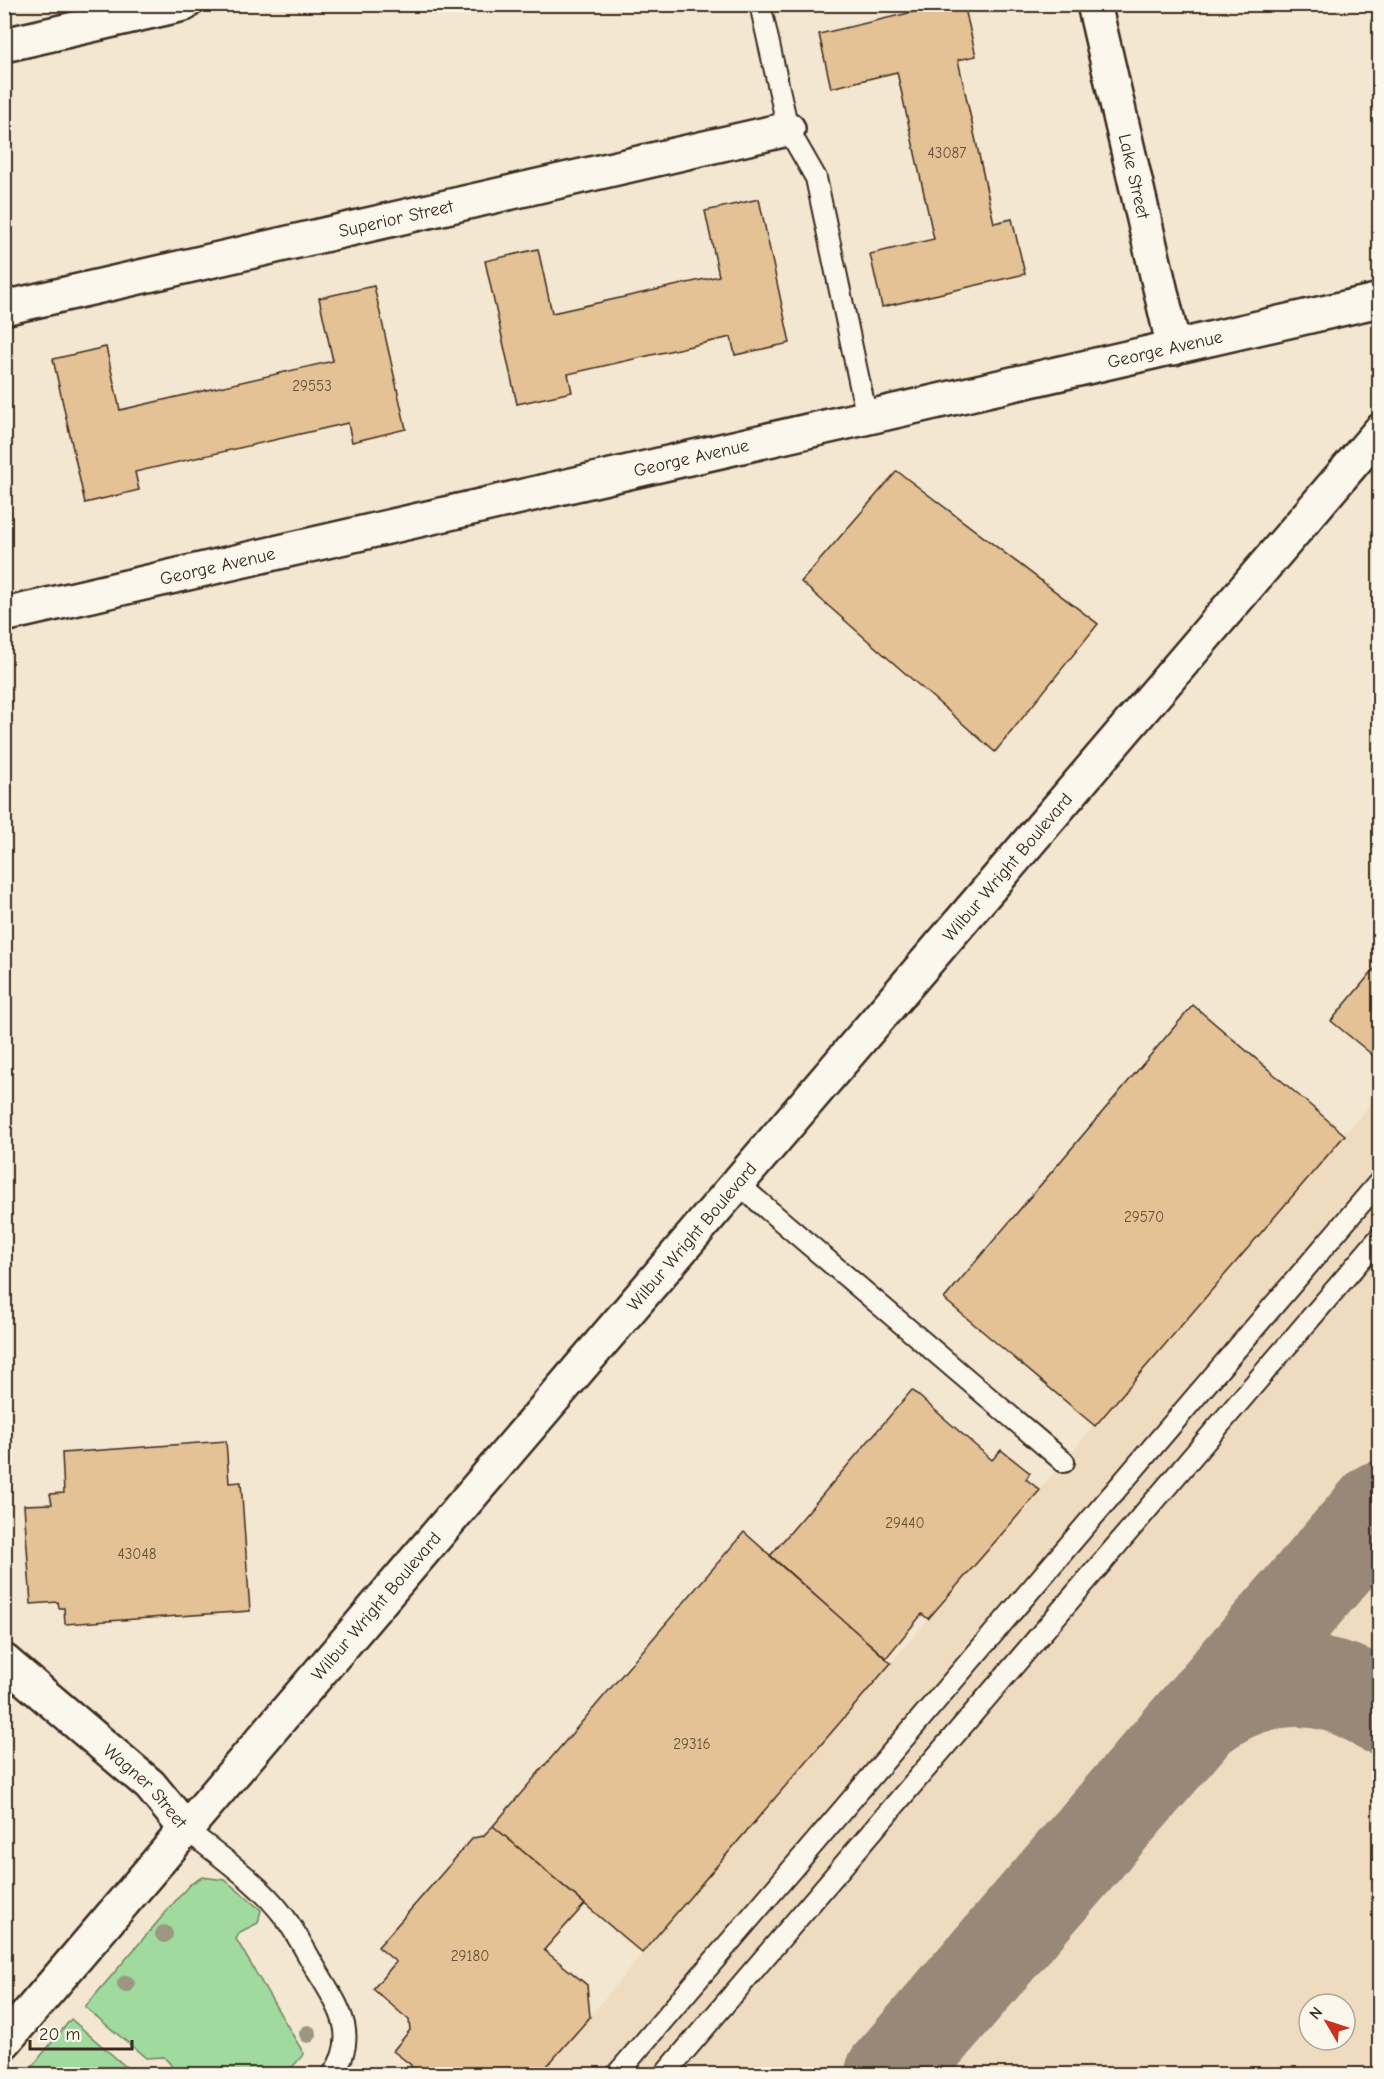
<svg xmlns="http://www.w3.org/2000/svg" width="1384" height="2079" viewBox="0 0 1384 2079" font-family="'Comic Neue',sans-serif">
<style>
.built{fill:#efdcc0;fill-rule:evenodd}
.green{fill:#a1da9f;stroke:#6e825e;stroke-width:1.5}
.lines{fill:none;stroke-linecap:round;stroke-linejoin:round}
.taxiway{stroke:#988878;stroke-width:92}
.building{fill:#e4c296;stroke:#3b2a1e;stroke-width:1.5}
.service-casing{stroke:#3b2a1e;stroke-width:24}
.minor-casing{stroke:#3b2a1e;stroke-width:38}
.service{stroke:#fbf7ec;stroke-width:20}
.minor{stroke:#fbf7ec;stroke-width:33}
.tree{fill:#9c9781}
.labels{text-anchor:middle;stroke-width:6;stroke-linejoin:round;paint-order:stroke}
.number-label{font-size:15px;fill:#65503c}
.street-label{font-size:18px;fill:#3b2a1e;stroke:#fbf7ec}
</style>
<rect width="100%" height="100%" fill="#f4e7d2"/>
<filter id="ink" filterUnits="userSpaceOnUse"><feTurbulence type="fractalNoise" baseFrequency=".0167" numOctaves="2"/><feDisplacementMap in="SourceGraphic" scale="12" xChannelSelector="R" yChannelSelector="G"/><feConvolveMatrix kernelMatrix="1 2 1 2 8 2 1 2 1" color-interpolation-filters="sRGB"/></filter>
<g filter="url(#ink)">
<!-- built -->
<path class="built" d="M 1379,1094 L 1379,2074 L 540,2074 L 928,1619 ZM 1309,2004 L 1345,2004 L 1345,2040 L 1309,2040 Z"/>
<!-- green -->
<path class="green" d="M 202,1877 L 225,1880 L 261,1910 L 258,1923 L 240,1932 L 236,1939 L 304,2054 L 286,2074 L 172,2074 L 171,2065 L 164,2057 L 146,2058 L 85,2007 L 189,1885 Z
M 71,2019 L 134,2074 L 26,2074 Z"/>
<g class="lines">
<!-- taxiway -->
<path class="taxiway" d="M 1199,1717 C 1252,1674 1323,1668 1380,1708
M 891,2074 L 1380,1507"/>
</g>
<!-- building -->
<path class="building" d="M 947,4 L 964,4 L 976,56 L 958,60 L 994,223 L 1012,219 L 1025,274 L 882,307 L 870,254 L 934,239 L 897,72 L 831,88 L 819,34 Z
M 759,199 L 790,343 L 735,355 L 731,337 L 568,374 L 572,392 L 517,404 L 485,261 L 538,249 L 552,313 L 719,276 L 705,211 Z
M 374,286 L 406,429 L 352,442 L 348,423 L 135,472 L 139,490 L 85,503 L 53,359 L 106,347 L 120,410 L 333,361 L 319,298 Z
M 897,471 L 1098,624 L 995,752 L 801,582 Z
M 1380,962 L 1380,1061 L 1331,1021 Z
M 1193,1005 L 1345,1135 L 1095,1426 L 944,1299 Z
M 912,1390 L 992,1460 L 1001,1450 L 1030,1473 L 1026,1479 L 1040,1490 L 928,1619 L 922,1614 L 886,1658 L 770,1556 Z
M 226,1441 L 229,1483 L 241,1482 L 250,1611 L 65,1624 L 64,1608 L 59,1608 L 58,1602 L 31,1604 L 24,1505 L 52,1504 L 50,1494 L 64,1493 L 62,1453 Z
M 744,1532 L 891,1663 L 642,1953 L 493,1826 Z
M 493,1826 L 585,1904 L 544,1950 L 587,1985 L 590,2017 L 540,2074 L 473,2074 L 465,2068 L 459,2074 L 412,2074 L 411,2065 L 393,2051 L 410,2030 L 409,2020 L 373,1989 L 396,1962 L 378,1947 L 473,1838 L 483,1836 Z"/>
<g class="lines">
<defs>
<path id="service" d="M 760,4 L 788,129 L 816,178 L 867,418
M 738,1184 L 1064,1462
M 187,1830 C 219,1856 258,1882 283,1915 C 297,1933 307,1955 319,1974 C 340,2009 359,2036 333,2074
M 617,2074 L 1380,1181
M 665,2074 L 1380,1237"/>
<g id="minor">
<path id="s1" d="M 1094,4 L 1174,348"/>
<path d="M 4,45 L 184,4"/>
<path id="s2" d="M 4,308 L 788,129"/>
<path id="s3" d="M 4,615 L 1380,300"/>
<path id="s4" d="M 4,1661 L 150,1785 L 187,1830"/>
<path id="s5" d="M 4,2042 L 1380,431"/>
</g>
</defs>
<!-- service casing -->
<use href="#service" class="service-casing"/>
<!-- minor casing -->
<use href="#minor" class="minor-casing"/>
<!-- service -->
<use href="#service" class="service"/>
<!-- minor -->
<use href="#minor" class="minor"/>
</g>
<!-- trees -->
<g class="tree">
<circle cx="164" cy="1934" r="9"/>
<circle cx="126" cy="1984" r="9"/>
<circle cx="308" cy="2034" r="9"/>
</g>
</g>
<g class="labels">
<!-- number labels -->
<g class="number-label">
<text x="947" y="158">43087</text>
<text x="312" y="391">29553</text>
<text x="1144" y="1222">29570</text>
<text x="905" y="1528">29440</text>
<text x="137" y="1559">43048</text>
<text x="692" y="1749">29316</text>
<text x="470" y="1961">29180</text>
</g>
<!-- street labels -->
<g class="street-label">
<text dy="6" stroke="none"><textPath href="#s1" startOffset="177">Lake Street</textPath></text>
<text dy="6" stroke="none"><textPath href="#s2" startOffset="402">Superior Street</textPath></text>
<text dy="6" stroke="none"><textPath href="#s3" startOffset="1191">George Avenue</textPath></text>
<text dy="6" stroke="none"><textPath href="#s3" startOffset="705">George Avenue</textPath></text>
<text dy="6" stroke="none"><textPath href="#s3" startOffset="219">George Avenue</textPath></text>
<text dy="6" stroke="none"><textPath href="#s5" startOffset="1545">Wilbur Wright Boulevard</textPath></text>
<text dy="6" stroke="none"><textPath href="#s5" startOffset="1059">Wilbur Wright Boulevard</textPath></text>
<text dy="6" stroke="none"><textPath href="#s5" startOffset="573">Wilbur Wright Boulevard</textPath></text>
<text dy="6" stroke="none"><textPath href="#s4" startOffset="189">Wagner Street</textPath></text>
</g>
</g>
<!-- margin -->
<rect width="1384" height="2079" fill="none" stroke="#fbf7ec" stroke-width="24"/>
<rect x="12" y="12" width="1360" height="2055" fill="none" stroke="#3b2a1e" stroke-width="2" filter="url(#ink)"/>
<!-- north arrow -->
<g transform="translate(1327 2022) rotate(309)"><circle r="28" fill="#fbf7ec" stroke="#aea59a" stroke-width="1.5"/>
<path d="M0-4.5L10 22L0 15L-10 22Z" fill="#c8321e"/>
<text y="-9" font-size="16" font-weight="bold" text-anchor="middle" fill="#3b2a1e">N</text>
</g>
<!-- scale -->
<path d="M30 2040v9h102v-9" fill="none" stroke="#3b2a1e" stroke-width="3"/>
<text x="39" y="2040" font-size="18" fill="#3b2a1e" stroke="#fbf7ec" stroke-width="4.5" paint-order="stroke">20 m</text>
</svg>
